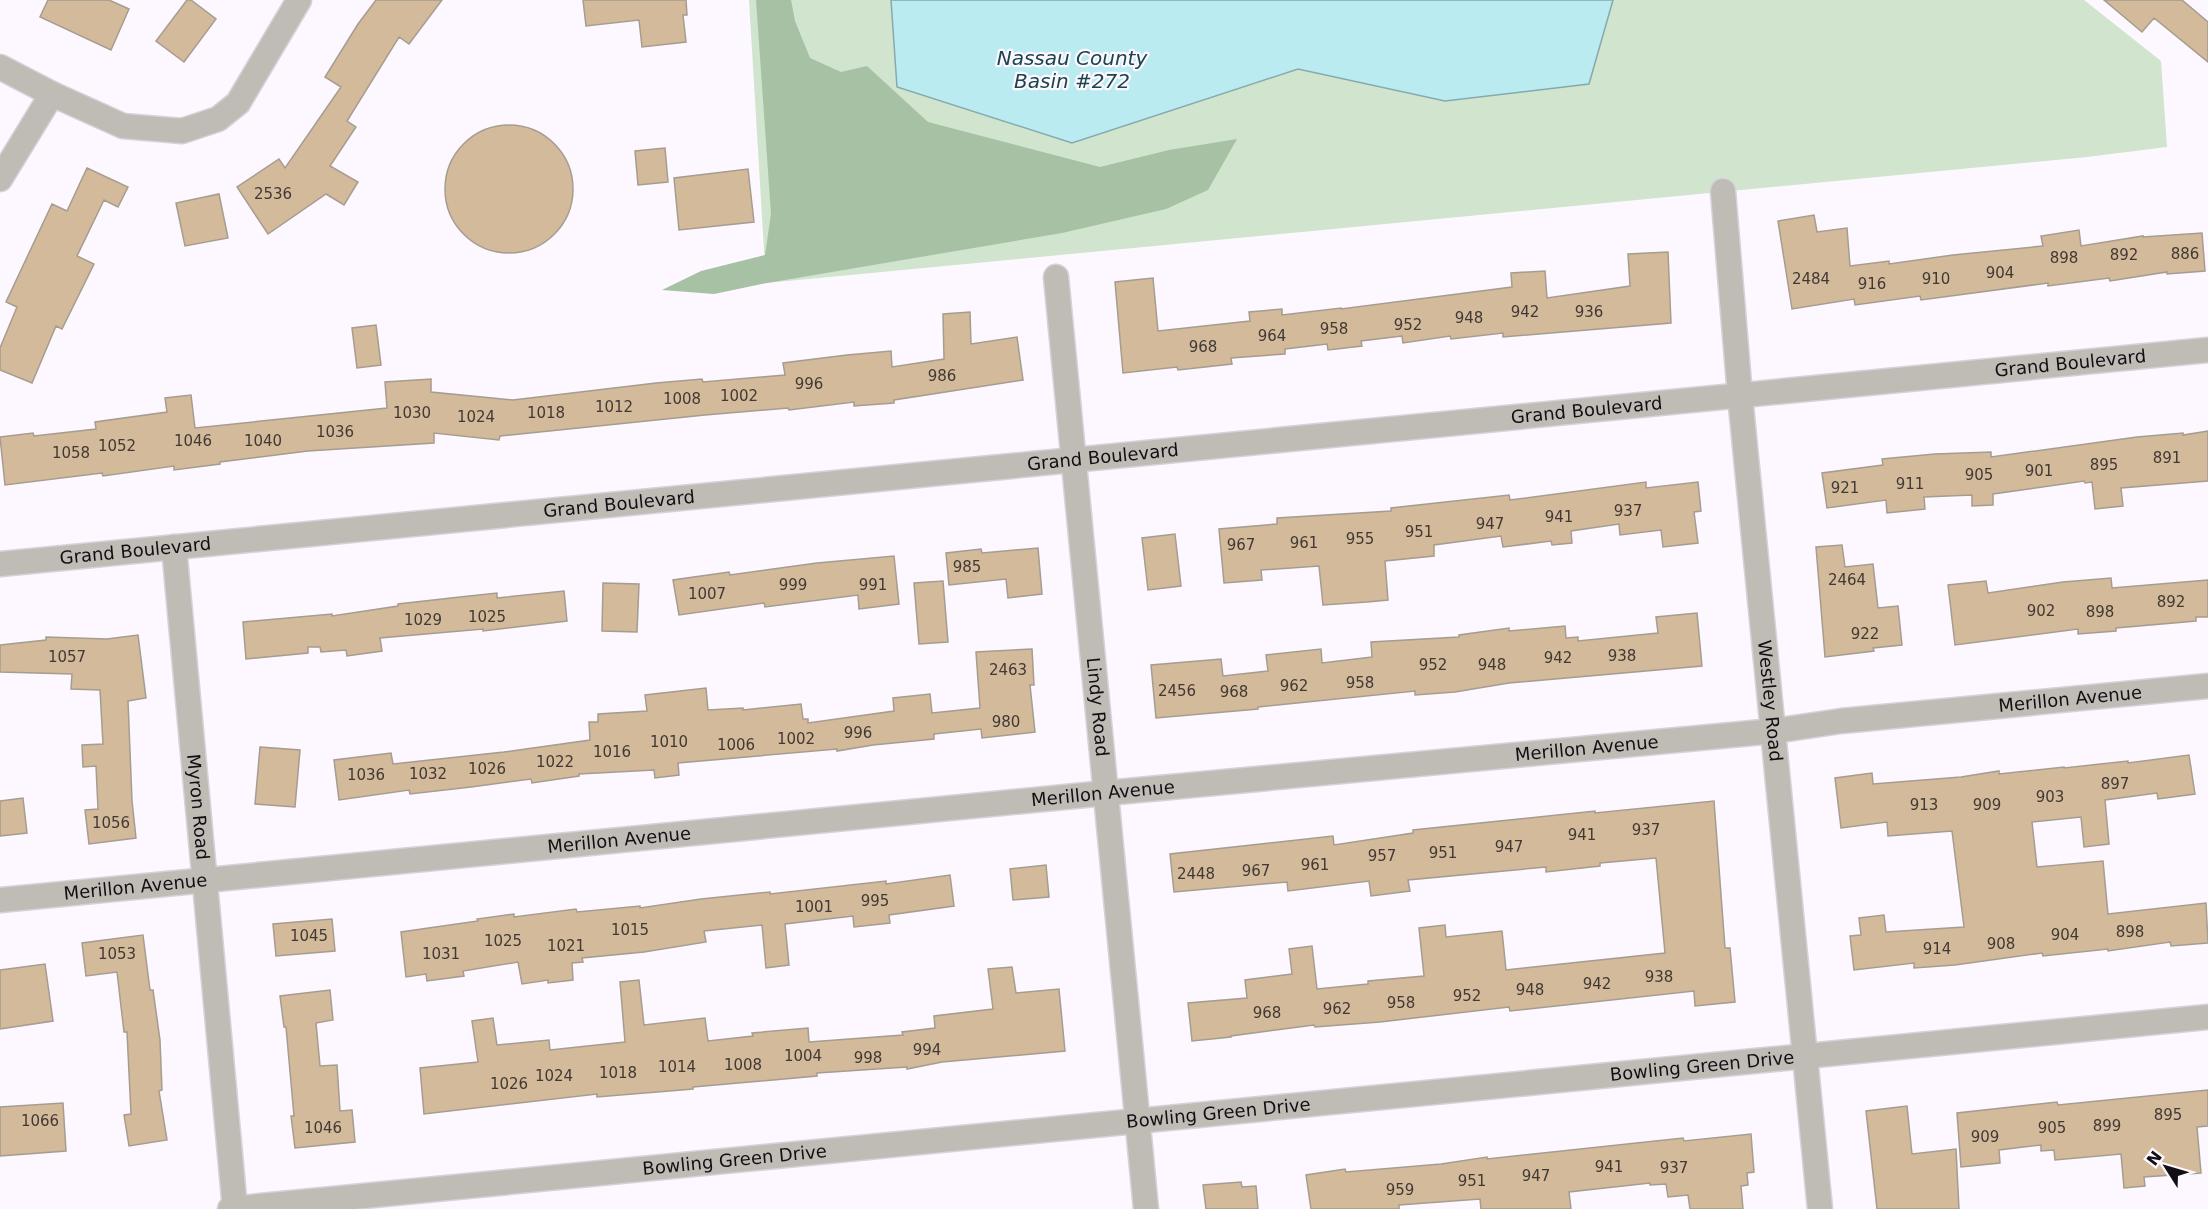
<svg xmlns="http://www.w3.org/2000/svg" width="2208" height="1209" viewBox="0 0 2208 1209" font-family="'DejaVu Sans',sans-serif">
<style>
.green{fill:#d0e4ce}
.forest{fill:#a6c1a3}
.water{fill:#b9ebf1;stroke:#87a9ae;stroke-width:1.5}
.building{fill:#d2ba9a;stroke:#a69c90;stroke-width:1.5}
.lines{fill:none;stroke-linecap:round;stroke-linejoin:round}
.minor-casing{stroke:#d7d2d9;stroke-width:27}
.minor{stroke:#bebcb5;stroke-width:24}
.labels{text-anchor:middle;stroke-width:4.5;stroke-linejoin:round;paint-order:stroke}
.number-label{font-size:15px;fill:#423935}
.street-label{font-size:18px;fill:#120e13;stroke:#fdf7ff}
.water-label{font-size:20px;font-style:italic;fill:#19454b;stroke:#fdf7ff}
</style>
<rect width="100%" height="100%" fill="#fdf7ff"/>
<!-- green -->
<path class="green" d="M 749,0 L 2084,0 L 2161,61 L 2167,147 L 2087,157 L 766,283 Z"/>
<!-- forest -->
<path class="forest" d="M 756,0 L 791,0 L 795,21 L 810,58 L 841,72 L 867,66 L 928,122 L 1100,167 L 1169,150 L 1237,139 L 1208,190 L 1166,209 L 1062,233 L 767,283 L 714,294 L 662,290 L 701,271 L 765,255 L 771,214 Z"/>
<!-- water -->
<path class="water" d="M 891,0 L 1613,0 L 1589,84 L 1445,101 L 1298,69 L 1072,143 L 897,87 Z"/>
<!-- building -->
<path class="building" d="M 48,0 L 109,0 L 129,9 L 111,50 L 40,17 Z
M 187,0 L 191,0 L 216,19 L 184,62 L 156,41 Z
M 376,0 L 442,0 L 409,44 L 399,37 L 347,121 L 356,127 L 330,166 L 358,182 L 344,205 L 326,194 L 268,234 L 237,187 L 279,159 L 285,168 L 341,87 L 325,77 L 358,24 Z
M 583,0 L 686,0 L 687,15 L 683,15 L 686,42 L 642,47 L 639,20 L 586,26 Z
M 2104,0 L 2182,0 L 2208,22 L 2208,62 L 2154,18 L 2142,32 Z
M445 189a64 64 0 1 1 128 0a64 64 0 1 1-128 0Z
M 665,148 L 668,182 L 638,185 L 635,151 Z
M 87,168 L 128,187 L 118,207 L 104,200 L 77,256 L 94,264 L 62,329 L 56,326 L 32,383 L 0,370 L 0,348 L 17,307 L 6,302 L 52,204 L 67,211 Z
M 748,169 L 754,222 L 679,230 L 674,178 Z
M 219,194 L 228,238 L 185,246 L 176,203 Z
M 1814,215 L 1817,232 L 1847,228 L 1850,266 L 1889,261 L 1889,264 L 1953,255 L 2043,246 L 2041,236 L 2079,230 L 2081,246 L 2143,236 L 2143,237 L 2202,233 L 2205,271 L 2167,274 L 2167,272 L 2110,281 L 2109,278 L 2048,286 L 2048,283 L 1921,300 L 1920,296 L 1855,305 L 1854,299 L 1792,309 L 1778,221 Z
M 1668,252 L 1671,323 L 1503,337 L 1503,333 L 1451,339 L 1450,336 L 1403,343 L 1402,336 L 1361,341 L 1362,346 L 1328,350 L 1327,344 L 1285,349 L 1285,354 L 1231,358 L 1232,364 L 1178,370 L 1177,367 L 1123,373 L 1115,282 L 1153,278 L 1158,331 L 1250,321 L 1249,312 L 1282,309 L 1282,315 L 1341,308 L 1341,309 L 1512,287 L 1511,273 L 1545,271 L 1547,298 L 1630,286 L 1628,254 Z
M 970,312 L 971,344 L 1017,337 L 1023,380 L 894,400 L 894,403 L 854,406 L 854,402 L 789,410 L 788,408 L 705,415 L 500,436 L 499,440 L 434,433 L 434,443 L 308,451 L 220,462 L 220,464 L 174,470 L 174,466 L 103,476 L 102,473 L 5,485 L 0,437 L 33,433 L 34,436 L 96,429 L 95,422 L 167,412 L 165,398 L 191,395 L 195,428 L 387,408 L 385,382 L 431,379 L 431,392 L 513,400 L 656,383 L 702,379 L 703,382 L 785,375 L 783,363 L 847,355 L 891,351 L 892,367 L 944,359 L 943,314 Z
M 376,325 L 381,365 L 357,368 L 352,328 Z
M 2208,431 L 2208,481 L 2121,488 L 2123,506 L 2095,509 L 2092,482 L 2085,483 L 2084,481 L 1993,494 L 1993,505 L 1972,506 L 1972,495 L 1924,497 L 1925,509 L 1887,513 L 1886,500 L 1827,508 L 1822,473 L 1883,465 L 1882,459 L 1935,454 L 1991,452 L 1991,457 L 2137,437 L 2183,433 L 2183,435 Z
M 1646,482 L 1646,488 L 1698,482 L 1701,511 L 1694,512 L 1698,543 L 1663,547 L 1661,530 L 1620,535 L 1619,524 L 1571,531 L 1572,543 L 1552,545 L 1551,541 L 1503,547 L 1501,536 L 1434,545 L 1434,556 L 1385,561 L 1388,600 L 1367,602 L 1323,605 L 1319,566 L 1261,570 L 1262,580 L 1224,583 L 1219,529 L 1277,524 L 1277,518 L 1391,511 L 1391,508 L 1509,495 L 1510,500 Z
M 1175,534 L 1181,586 L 1148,590 L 1142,538 Z
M 1842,545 L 1845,567 L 1873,564 L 1878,608 L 1898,606 L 1902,645 L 1873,648 L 1874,651 L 1825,657 L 1816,547 Z
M 1038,548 L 1042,594 L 1008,598 L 1006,579 L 949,585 L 946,553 L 981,549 L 982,553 Z
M 894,556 L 899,604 L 859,609 L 858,595 L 765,607 L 764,603 L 679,615 L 673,580 L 729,572 L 730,575 L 817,563 Z
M 2111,578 L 2112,588 L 2208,580 L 2208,617 L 2196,617 L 2196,621 L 2116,628 L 2116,631 L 2078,634 L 2078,629 L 1955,645 L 1948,585 L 1986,581 L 1988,593 L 2063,582 Z
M 943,581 L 948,642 L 919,644 L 914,583 Z
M 603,583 L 639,584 L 637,632 L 602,631 Z
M 564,591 L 567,621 L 483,631 L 483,629 L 380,638 L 382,651 L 347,656 L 346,650 L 321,652 L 320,647 L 308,647 L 308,653 L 246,659 L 243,622 L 332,614 L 332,616 L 398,606 L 398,604 L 460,597 L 497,593 L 497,598 Z
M 1697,613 L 1702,666 L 1509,683 L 1455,692 L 1415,695 L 1415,691 L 1258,707 L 1258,709 L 1156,718 L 1151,665 L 1221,659 L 1223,676 L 1268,671 L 1266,655 L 1321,649 L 1322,663 L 1372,657 L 1371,642 L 1459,637 L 1459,635 L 1509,628 L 1509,631 L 1565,626 L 1566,638 L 1578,637 L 1578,641 L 1658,633 L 1656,617 Z
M 138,635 L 146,698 L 128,701 L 132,801 L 136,838 L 89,844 L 85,810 L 98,809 L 96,766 L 83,767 L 82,745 L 103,744 L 100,690 L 71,689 L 72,674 L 0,672 L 0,645 L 46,640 L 46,637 L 107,639 Z
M 1032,649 L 1034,685 L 1030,685 L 1035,732 L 982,738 L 981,729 L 934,734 L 934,739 L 873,745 L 837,751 L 837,749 L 678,763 L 679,775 L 655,778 L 654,770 L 579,774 L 579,776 L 532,783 L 531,779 L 471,787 L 410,794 L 409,790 L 339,800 L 334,760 L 391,753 L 393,764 L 504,752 L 590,740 L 589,722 L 598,722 L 598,714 L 647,711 L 645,695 L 706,688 L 708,710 L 743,708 L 743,710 L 801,704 L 803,719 L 808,719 L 808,723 L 894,711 L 893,698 L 930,694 L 932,713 L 980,708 L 976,652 Z
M 260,747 L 300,750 L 295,807 L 255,804 Z
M 2189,755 L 2195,794 L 2158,799 L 2157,793 L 2105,800 L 2109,844 L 2084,847 L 2081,817 L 2032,822 L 2037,867 L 2103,861 L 2108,914 L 2206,903 L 2208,943 L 2171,946 L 2170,942 L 2108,951 L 2108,949 L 2043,956 L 2042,953 L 1955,965 L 1914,968 L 1914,963 L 1854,970 L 1850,936 L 1861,935 L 1859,918 L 1884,915 L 1886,932 L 1964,927 L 1952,831 L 1888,836 L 1887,822 L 1841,828 L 1835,778 L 1872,773 L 1873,784 L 1961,777 L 1999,771 L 1999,774 L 2064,767 L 2064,768 L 2128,761 L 2128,763 Z
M 23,798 L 27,833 L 0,836 L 0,801 Z
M 1714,801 L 1725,948 L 1730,948 L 1735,1002 L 1695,1006 L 1694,991 L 1510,1011 L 1509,1007 L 1380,1022 L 1315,1027 L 1314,1025 L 1231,1036 L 1231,1037 L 1192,1041 L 1188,1003 L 1247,998 L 1245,980 L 1292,974 L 1289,949 L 1312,946 L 1317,989 L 1368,984 L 1368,981 L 1424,976 L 1419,928 L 1445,925 L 1446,937 L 1502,931 L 1506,970 L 1665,953 L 1656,858 L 1600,863 L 1600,866 L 1546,872 L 1546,867 L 1408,880 L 1410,891 L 1371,896 L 1369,881 L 1288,891 L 1287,882 L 1174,892 L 1170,854 L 1333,836 L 1334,845 L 1413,833 L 1413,830 L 1595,811 L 1595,813 Z
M 1046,865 L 1049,897 L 1013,900 L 1010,869 Z
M 950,875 L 954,906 L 889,915 L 890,923 L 854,927 L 853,916 L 785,924 L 789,965 L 766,968 L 762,925 L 704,931 L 706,942 L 644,952 L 582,958 L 583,962 L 572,963 L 573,980 L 548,983 L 548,980 L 522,984 L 518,962 L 463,971 L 464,976 L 427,981 L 426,974 L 406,977 L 401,932 L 478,921 L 477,919 L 514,914 L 514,917 L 576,909 L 577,912 L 640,906 L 640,908 L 701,899 L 770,892 L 770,894 L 886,881 L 886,884 Z
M 332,919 L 335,951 L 276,956 L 273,924 Z
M 143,935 L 150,990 L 153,990 L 160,1040 L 162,1090 L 159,1091 L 167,1140 L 129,1146 L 124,1115 L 131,1114 L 127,1032 L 124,1032 L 117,972 L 86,976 L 82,943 Z
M 45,964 L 53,1021 L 0,1029 L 0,970 Z
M 1012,967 L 1016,993 L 1059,989 L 1065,1051 L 942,1062 L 907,1069 L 907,1067 L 817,1073 L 817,1076 L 693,1087 L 693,1089 L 597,1097 L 597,1094 L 424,1114 L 420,1068 L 478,1062 L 472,1021 L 493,1018 L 497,1045 L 549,1040 L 550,1050 L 625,1042 L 620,982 L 639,980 L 644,1025 L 705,1018 L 708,1041 L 753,1036 L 752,1033 L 808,1028 L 809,1042 L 903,1035 L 902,1032 L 935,1028 L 934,1016 L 993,1009 L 988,969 Z
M 330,990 L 333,1020 L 316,1023 L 320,1066 L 337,1065 L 340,1111 L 352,1110 L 355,1142 L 295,1148 L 291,1116 L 294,1116 L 286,1027 L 284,1027 L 280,996 Z
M 2208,1090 L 2208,1126 L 2197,1127 L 2201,1173 L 2144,1177 L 2145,1186 L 2124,1188 L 2121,1154 L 2055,1160 L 2054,1150 L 2041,1151 L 2041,1145 L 1999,1150 L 2000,1163 L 1961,1167 L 1957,1113 L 2057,1102 L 2058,1105 Z
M 63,1103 L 66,1151 L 0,1156 L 0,1107 Z
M 1907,1106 L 1912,1154 L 1956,1149 L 1959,1209 L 1877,1209 L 1866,1111 Z
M 1751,1134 L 1754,1172 L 1747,1173 L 1748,1185 L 1741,1186 L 1743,1209 L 1690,1209 L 1688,1195 L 1668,1197 L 1666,1184 L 1650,1185 L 1650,1183 L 1569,1192 L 1571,1209 L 1481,1209 L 1480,1199 L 1399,1205 L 1399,1209 L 1311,1209 L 1306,1175 L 1345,1169 L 1346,1172 L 1441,1164 L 1487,1157 L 1487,1159 L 1683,1138 L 1684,1141 Z
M 1241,1182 L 1242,1187 L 1256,1186 L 1258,1209 L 1206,1209 L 1203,1185 Z"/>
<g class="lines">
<defs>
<g id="minor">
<path d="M 0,67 L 52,94 L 123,126 L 182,131 L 218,119 L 238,103 L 299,0"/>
<path d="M 0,179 L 52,94"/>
<path id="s1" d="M 1723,191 L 1740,396 L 1820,1209"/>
<path id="s2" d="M 1056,277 L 1146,1209"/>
<path id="s3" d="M 174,547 L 235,1209"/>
<path id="s4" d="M 0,564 L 2208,350"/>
<path id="s5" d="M 0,900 L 1106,793 L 1774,731 L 1841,721 L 2208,686"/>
<path id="s6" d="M 230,1209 L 2208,1017"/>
</g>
</defs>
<!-- minor casing -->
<use href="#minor" class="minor-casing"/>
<!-- minor -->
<use href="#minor" class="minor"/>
</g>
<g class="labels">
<!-- number labels -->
<g class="number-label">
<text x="273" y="199">2536</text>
<text x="2185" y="259">886</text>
<text x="2124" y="260">892</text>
<text x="2064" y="263">898</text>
<text x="2000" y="278">904</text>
<text x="1811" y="284">2484</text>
<text x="1936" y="284">910</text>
<text x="1872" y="289">916</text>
<text x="1525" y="317">942</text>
<text x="1589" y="317">936</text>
<text x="1469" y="323">948</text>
<text x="1408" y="330">952</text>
<text x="1334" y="334">958</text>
<text x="1272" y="341">964</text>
<text x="1203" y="352">968</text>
<text x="942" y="381">986</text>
<text x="809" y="389">996</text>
<text x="739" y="401">1002</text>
<text x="682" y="404">1008</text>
<text x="614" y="412">1012</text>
<text x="412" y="418">1030</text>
<text x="546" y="418">1018</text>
<text x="476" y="422">1024</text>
<text x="335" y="437">1036</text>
<text x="193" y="446">1046</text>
<text x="263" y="446">1040</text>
<text x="117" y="451">1052</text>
<text x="71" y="458">1058</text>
<text x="2167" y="463">891</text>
<text x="2104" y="470">895</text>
<text x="2039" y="476">901</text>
<text x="1979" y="480">905</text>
<text x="1910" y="489">911</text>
<text x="1845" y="493">921</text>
<text x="1628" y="516">937</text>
<text x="1559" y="522">941</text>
<text x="1490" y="529">947</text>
<text x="1419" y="537">951</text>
<text x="1360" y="544">955</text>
<text x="1304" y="548">961</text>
<text x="1241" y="550">967</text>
<text x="967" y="572">985</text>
<text x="1847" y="585">2464</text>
<text x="793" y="590">999</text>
<text x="873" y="590">991</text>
<text x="707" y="599">1007</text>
<text x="2171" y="607">892</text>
<text x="2041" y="616">902</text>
<text x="2100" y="617">898</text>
<text x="487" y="622">1025</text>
<text x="423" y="625">1029</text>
<text x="1865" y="639">922</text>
<text x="1622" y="661">938</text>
<text x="67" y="662">1057</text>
<text x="1558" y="663">942</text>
<text x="1433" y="670">952</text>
<text x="1492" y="670">948</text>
<text x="1008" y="675">2463</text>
<text x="1360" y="688">958</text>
<text x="1294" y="691">962</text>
<text x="1177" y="696">2456</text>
<text x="1234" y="697">968</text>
<text x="1006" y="727">980</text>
<text x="858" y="738">996</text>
<text x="796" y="744">1002</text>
<text x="669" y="747">1010</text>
<text x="736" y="750">1006</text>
<text x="612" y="757">1016</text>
<text x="555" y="767">1022</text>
<text x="487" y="774">1026</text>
<text x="428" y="779">1032</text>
<text x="366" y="780">1036</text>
<text x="2115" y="789">897</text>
<text x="2050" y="802">903</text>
<text x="1924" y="810">913</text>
<text x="1987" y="810">909</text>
<text x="111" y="828">1056</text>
<text x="1646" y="835">937</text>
<text x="1582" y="840">941</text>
<text x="1509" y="852">947</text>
<text x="1443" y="858">951</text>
<text x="1382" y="861">957</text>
<text x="1315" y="870">961</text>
<text x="1256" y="876">967</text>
<text x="1196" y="879">2448</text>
<text x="875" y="906">995</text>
<text x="814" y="912">1001</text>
<text x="630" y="935">1015</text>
<text x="2130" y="937">898</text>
<text x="2065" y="940">904</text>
<text x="309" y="941">1045</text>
<text x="503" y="946">1025</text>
<text x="2001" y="949">908</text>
<text x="566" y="951">1021</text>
<text x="1937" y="954">914</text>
<text x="117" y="959">1053</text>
<text x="441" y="959">1031</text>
<text x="1659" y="982">938</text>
<text x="1597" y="989">942</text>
<text x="1530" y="995">948</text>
<text x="1467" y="1001">952</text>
<text x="1401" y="1008">958</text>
<text x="1337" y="1014">962</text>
<text x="1267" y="1018">968</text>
<text x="927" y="1055">994</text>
<text x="803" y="1061">1004</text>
<text x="868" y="1063">998</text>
<text x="743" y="1070">1008</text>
<text x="677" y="1072">1014</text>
<text x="618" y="1078">1018</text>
<text x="554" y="1081">1024</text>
<text x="509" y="1089">1026</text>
<text x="2168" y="1120">895</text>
<text x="40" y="1126">1066</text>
<text x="2107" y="1131">899</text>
<text x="323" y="1133">1046</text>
<text x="2052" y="1133">905</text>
<text x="1985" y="1142">909</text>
<text x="1609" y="1172">941</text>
<text x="1674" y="1173">937</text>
<text x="1536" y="1181">947</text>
<text x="1472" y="1186">951</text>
<text x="1400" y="1195">959</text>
</g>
<!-- street labels -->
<g class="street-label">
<text dy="6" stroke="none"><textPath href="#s4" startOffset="2080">Grand Boulevard</textPath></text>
<text dy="6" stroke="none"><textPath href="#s4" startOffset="1594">Grand Boulevard</textPath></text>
<text dy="6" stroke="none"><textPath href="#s4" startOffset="1108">Grand Boulevard</textPath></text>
<text dy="6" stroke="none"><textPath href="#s4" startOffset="622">Grand Boulevard</textPath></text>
<text dy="6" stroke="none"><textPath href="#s4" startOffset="136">Grand Boulevard</textPath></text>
<text dy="6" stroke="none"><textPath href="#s5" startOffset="2080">Merillon Avenue</textPath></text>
<text dy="6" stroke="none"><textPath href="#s1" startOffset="512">Westley Road</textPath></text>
<text dy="6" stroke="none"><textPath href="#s2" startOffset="432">Lindy Road</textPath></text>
<text dy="6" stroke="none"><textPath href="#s5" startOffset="1594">Merillon Avenue</textPath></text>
<text dy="6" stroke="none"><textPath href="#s5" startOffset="1108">Merillon Avenue</textPath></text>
<text dy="6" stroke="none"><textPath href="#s3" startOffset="261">Myron Road</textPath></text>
<text dy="6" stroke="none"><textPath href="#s5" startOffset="622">Merillon Avenue</textPath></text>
<text dy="6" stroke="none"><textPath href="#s5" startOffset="136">Merillon Avenue</textPath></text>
<text dy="6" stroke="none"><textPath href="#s6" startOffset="1479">Bowling Green Drive</textPath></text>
<text dy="6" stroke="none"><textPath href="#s6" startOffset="993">Bowling Green Drive</textPath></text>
<text dy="6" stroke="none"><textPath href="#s6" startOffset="507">Bowling Green Drive</textPath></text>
</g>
<!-- water labels -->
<g class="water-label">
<text x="1072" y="65">Nassau County<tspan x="1072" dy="23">Basin #272</tspan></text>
</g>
</g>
<!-- north arrow -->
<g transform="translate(2166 1167) rotate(307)" stroke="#fdf7ff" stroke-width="4.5" paint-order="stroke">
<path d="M0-4.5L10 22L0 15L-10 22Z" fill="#120e13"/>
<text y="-9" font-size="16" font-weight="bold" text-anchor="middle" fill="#120e13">N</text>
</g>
</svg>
